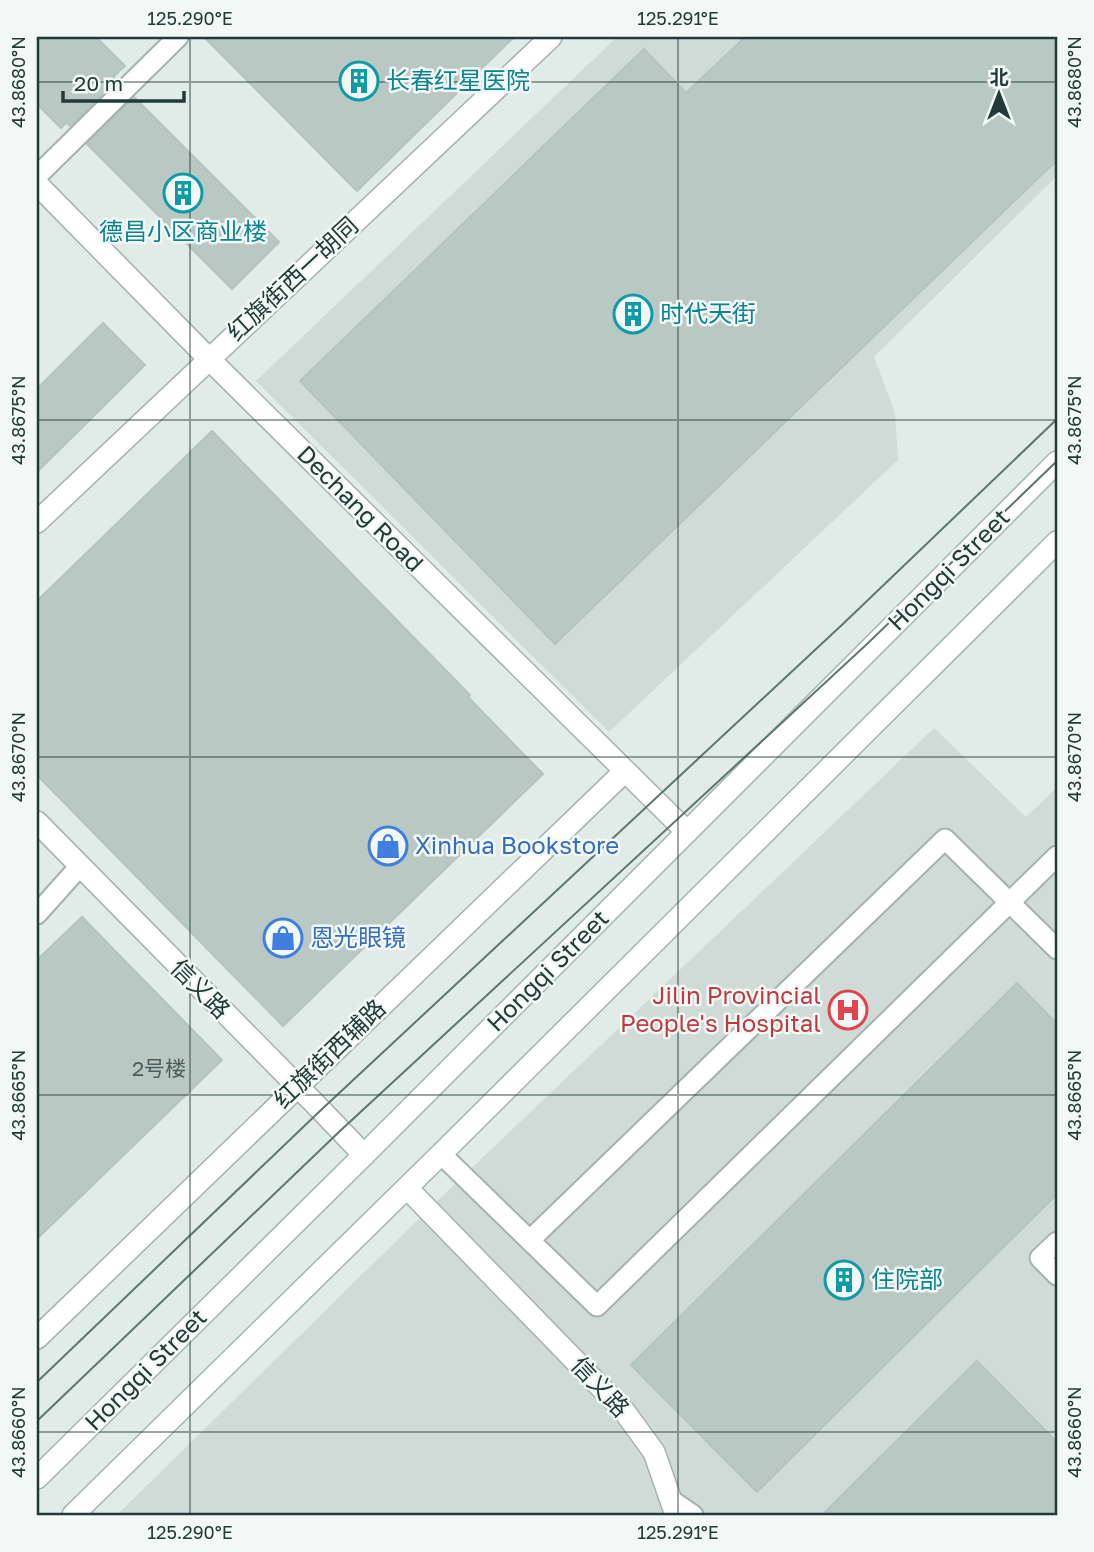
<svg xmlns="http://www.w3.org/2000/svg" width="1094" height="1552" viewBox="0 0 1094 1552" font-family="'Golos Text','Noto Sans SC',sans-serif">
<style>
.built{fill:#d0dbd7}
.building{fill:#bac8c4;stroke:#b4c4c0;stroke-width:2}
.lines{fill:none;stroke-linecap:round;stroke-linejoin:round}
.service-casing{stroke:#a4b3b0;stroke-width:23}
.minor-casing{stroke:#a4b3b0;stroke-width:24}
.tertiary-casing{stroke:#a4b3b0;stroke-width:24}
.secondary-casing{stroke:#a1b6b1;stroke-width:24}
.service{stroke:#fff;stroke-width:19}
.minor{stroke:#fff;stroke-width:21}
.tertiary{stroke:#fff;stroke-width:21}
.secondary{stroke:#fff;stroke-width:21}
.tram{stroke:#5d7673;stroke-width:2}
.ticks{fill:none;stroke:#233b38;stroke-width:2;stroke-opacity:0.45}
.labels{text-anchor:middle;stroke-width:5;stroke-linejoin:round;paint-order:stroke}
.number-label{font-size:21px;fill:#495e5b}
.culture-label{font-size:24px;fill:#0d838f;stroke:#f2f8f5;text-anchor:start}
.street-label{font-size:24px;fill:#233b38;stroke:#f2f8f5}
.shop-label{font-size:24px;fill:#366cbe;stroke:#f2f8f5;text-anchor:start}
.health-label{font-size:24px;fill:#be3a42;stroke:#f2f8f5;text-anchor:end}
.neatline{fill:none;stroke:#233b38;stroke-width:2.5}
.ticks-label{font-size:18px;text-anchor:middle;fill:#233b38}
</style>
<rect width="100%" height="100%" fill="#e1ebe8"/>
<!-- built -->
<path class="built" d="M 617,37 L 1057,37 L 1057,176 L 874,357 L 895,413 L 898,460 L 609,732 L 256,381 Z
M 934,728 L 1026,817 L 1057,787 L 1057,1515 L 117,1515 L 436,1202 Z"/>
<!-- building -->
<path class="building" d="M 37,37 L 96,37 L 125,66 L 113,77 L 117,80 L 70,126 L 66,123 L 61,128 L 37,104 Z
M 204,37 L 514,37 L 357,191 Z
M 745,37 L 1057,37 L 1057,160 L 555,644 L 300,381 L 644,49 L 686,93 Z
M 134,97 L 279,242 L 232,289 L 87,144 Z
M 103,323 L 145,365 L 37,472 L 37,389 Z
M 212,431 L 470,695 L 468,697 L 543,774 L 283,1026 L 37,775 L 37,601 Z
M 82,917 L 222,1060 L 37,1239 L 37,960 Z
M 1017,983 L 1057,1024 L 1057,1194 L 757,1492 L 631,1365 Z
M 977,1361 L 1057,1442 L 1057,1515 L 822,1515 Z"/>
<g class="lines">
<defs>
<path id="service" d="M 37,176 L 178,37
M 37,914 L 80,866
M 441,1154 L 597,1306 L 1057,856
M 530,1240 L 945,839 L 1057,949
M 1057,1242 L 1040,1258 L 1057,1275
M 671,1500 L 693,1515"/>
<path id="minor" d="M 37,522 L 551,37
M 407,1188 L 624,1411 L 654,1452 L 676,1515"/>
<path id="tertiary" d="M 37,184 L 208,358 L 687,832
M 37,822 L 321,1110 L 364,1155
M 37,1338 L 625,771"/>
<path id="secondary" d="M 37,1478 L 364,1155 L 1057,462
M 73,1515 L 441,1154 L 1057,542"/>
</defs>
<!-- service casing -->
<use href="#service" class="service-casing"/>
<!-- minor casing -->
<use href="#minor" class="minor-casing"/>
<!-- tertiary casing -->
<use href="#tertiary" class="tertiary-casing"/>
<!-- secondary casing -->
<use href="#secondary" class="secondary-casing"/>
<!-- service -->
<use href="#service" class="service"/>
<!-- minor -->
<use href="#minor" class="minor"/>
<!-- tertiary -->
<use href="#tertiary" class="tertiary"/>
<!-- secondary -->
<use href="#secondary" class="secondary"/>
<!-- tram -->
<path class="tram" d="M 37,1382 L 321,1110 L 845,622 L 1057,419
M 37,1421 L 340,1131 L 867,644 L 1057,461"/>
</g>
<!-- ticks -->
<path class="ticks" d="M 190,37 L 190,1515M 678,37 L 678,1515M 37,82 L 1057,82M 37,420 L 1057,420M 37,757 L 1057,757M 37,1095 L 1057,1095M 37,1432 L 1057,1432"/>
<!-- icons -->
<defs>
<symbol id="building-ring" viewBox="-11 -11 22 22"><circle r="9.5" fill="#f2f8f5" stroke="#0f9aa8" stroke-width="1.5"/><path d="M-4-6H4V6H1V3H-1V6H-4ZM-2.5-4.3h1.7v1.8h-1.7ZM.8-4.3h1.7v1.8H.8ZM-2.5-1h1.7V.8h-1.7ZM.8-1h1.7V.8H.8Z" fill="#0f9aa8"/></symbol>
<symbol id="shop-ring" viewBox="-11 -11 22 22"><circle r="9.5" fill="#f2f8f5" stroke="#3f7fe0" stroke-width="1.5"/><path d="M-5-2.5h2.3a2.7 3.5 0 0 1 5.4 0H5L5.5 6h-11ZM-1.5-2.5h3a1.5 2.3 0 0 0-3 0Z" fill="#3f7fe0"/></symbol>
<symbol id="hospital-ring" viewBox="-11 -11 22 22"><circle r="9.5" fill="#f2f8f5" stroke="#e0444e" stroke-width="1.5"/><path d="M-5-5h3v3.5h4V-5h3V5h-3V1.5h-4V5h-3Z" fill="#e0444e"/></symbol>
</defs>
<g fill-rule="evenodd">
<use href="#building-ring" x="337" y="59" width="44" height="44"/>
<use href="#building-ring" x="161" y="171" width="44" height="44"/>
<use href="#building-ring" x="611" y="292" width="44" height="44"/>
<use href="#shop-ring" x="366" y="824" width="44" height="44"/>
<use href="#shop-ring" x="261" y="916" width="44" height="44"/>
<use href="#hospital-ring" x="826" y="988" width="44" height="44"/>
<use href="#building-ring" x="822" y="1258" width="44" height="44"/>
</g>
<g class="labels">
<!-- number labels -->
<g class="number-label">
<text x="159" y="1076">2号楼</text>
</g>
<!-- culture labels -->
<g class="culture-label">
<text x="386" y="89">长春红星医院</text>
<text x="183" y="240" text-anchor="middle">德昌小区商业楼</text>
<text x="660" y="322">时代天街</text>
<text x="871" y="1288">住院部</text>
</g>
<!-- street labels -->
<g class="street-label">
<text transform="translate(293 279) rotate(-43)" y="8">红旗街西一胡同</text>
<text transform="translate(360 509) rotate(45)" y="8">Dechang Road</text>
<text transform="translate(949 570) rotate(-45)" y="8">Hongqi Street</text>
<text transform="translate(548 971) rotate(-45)" y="8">Hongqi Street</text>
<text transform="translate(200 989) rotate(45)" y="8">信义路</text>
<text transform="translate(330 1054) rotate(-44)" y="8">红旗街西辅路</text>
<text transform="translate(146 1370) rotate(-45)" y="8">Hongqi Street</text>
<text transform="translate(600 1387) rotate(47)" y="8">信义路</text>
</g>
<!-- shop labels -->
<g class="shop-label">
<text x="415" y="854">Xinhua Bookstore</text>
<text x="310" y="946">恩光眼镜</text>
</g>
<!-- health labels -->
<g class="health-label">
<text x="821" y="1004">Jilin Provincial<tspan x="821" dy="28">People's Hospital</tspan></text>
</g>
</g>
<!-- border -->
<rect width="1094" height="1552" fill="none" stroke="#f2f8f5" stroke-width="77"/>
<!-- north arrow -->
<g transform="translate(999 94)" stroke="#f2f8f5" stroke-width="5" paint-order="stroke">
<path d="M0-5L12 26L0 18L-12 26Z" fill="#233b38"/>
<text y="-10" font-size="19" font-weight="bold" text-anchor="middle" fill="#233b38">北</text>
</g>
<!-- scale -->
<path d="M63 91v10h121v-10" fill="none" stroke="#233b38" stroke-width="3.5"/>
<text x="74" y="91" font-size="21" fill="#233b38" stroke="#f2f8f5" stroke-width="5" paint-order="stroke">20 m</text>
<rect x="38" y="38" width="1018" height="1476" class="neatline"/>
<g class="ticks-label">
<text x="190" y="25">125.290°E</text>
<text x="678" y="25">125.291°E</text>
<text transform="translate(19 82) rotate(-90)" y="6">43.8680°N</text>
<text transform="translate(1075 82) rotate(-90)" y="6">43.8680°N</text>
<text transform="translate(19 420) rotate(-90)" y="6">43.8675°N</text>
<text transform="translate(1075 420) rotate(-90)" y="6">43.8675°N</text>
<text transform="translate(19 757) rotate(-90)" y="6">43.8670°N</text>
<text transform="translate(1075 757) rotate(-90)" y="6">43.8670°N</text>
<text transform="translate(19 1095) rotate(-90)" y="6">43.8665°N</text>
<text transform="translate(1075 1095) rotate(-90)" y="6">43.8665°N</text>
<text transform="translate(19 1432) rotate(-90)" y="6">43.8660°N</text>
<text transform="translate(1075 1432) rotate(-90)" y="6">43.8660°N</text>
<text x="190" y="1539">125.290°E</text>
<text x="678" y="1539">125.291°E</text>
</g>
</svg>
